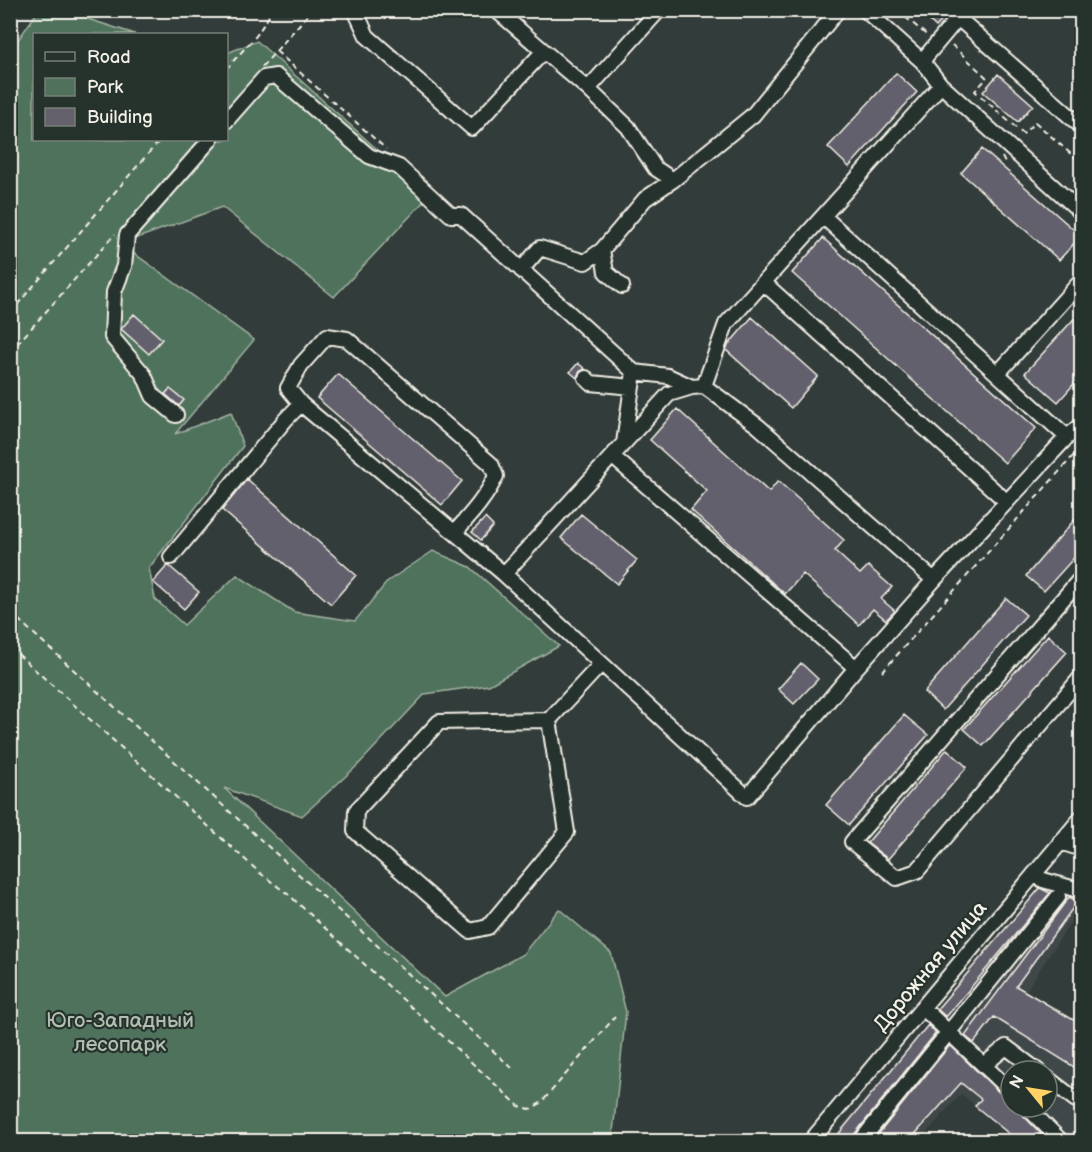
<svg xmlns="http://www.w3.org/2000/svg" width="1092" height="1152" viewBox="0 0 1092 1152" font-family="'Balsamiq Sans',sans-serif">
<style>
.built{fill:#414749;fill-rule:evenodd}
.green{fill:#50725d;stroke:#a2b2a2;stroke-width:1.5}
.building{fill:#64616d;stroke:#f4f1e8;stroke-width:1.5}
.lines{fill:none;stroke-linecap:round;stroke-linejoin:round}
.minor-casing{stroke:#f4f1e8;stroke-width:18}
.path{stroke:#f4f1e8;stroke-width:2;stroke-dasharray:6 4.5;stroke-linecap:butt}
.minor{stroke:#26332d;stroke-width:14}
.labels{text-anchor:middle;stroke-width:4.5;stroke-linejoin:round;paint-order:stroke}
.street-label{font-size:21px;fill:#f4f1e8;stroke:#26332d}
.park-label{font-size:21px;fill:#b2beb0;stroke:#26332d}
</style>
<rect width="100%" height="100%" fill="#323c3a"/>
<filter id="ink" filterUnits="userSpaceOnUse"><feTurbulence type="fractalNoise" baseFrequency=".0167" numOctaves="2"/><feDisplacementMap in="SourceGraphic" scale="12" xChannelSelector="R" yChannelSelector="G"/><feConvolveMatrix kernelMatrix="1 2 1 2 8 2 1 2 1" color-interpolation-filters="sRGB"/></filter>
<g filter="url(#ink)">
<!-- built -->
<path class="built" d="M 1043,885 L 1081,897 L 1081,906 L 1026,991 L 1081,1025 L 1081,1141 L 1020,1141 L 961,1094 L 919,1141 L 829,1142 ZM 1011,1071 L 1047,1071 L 1047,1107 L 1011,1107 Z"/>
<!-- green -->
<path class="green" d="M 38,11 L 80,11 L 88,19 L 135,34 L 34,34 L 34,140 L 226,140 L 227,53 L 257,41 L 429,196 L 334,297 L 222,207 L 121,244 L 254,340 L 175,434 L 231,412 L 243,446 L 149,568 L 155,599 L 184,625 L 237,575 L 294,612 L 355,621 L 388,581 L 433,551 L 470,567 L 559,646 L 489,685 L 425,694 L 358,765 L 302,816 L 224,788 L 445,997 L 523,954 L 559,909 L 611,953 L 626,1012 L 612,1141 L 11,1142 L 11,50 Z"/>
<!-- building -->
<path class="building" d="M 918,10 L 939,10 L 946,16 L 936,27 Z
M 896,73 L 917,92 L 849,167 L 828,147 Z
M 998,74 L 1033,105 L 1018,122 L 983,92 Z
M 982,149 L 1081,236 L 1059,260 L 961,173 Z
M 823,238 L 1036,428 L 1005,463 L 792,273 Z
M 1082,310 L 1082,375 L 1058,402 L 1025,373 Z
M 134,314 L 162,339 L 149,354 L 121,329 Z
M 752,317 L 818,376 L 791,408 L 726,350 L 729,344 Z
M 578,363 L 585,369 L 579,372 L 577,378 L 570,372 Z
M 338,374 L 462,481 L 442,505 L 317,398 Z
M 170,389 L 184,400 L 179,406 L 165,394 Z
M 677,409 L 769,492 L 778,481 L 844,540 L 835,551 L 860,574 L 868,566 L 892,587 L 881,599 L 895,611 L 886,620 L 873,609 L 859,625 L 803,574 L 785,594 L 691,510 L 707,491 L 650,440 Z
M 247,479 L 356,575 L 331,604 L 222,510 Z
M 1082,511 L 1082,549 L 1044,591 L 1026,576 Z
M 581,514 L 637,560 L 617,584 L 561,538 Z
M 485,518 L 493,526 L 481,540 L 472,532 Z
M 168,565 L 199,592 L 184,609 L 153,582 Z
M 1006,598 L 1026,615 L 943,710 L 924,692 Z
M 1048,635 L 1067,652 L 983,746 L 964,729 Z
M 801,663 L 818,679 L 794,704 L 778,689 Z
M 904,715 L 928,735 L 849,825 L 826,805 Z
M 947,749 L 967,767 L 888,859 L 867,843 Z
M 1040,888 L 1050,893 L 946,1017 L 937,1009 Z
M 1069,897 L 1078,901 L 1016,986 L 1082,1025 L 1082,1072 L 994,1017 L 974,1043 L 965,1036 Z
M 928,1025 L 936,1033 L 853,1136 L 851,1142 L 832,1142 Z
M 950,1045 L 1005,1098 L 1011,1100 L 1011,1107 L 1018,1107 L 1021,1113 L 1049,1142 L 1019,1142 L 975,1106 L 981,1099 L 961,1083 L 908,1142 L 872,1142 Z"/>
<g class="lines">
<defs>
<path id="minor" d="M 355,10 L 367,36 L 472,128 L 543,52
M 496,10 L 588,89 L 628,127 L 655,168 L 673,180
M 865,10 L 922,61 L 941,85 L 1082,213
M 954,10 L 958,18 L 1082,127
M 922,61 L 958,18
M 588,89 L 659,10
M 226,121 L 264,78 L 276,76 L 369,156 L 399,167 L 451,215 L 461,215 L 634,372 L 668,376 L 692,387 L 704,386 L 758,426 L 934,580
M 824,217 L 1067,437
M 602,250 L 606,272 L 622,286
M 521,270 L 540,248 L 585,262 L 602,250 L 645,199 L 673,180 L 753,115 L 838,10
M 764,283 L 1007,502
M 998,373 L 1082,280
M 586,378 L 591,383 L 632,387
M 704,386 L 726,324 L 941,85
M 301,404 L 288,388 L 301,365 L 327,336 L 347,339 L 491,464 L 496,476 C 486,498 470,515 455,532
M 176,415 L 153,396 L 144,375 L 112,337 L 114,292 L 124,266 L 127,235 L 210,140
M 624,443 L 634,372
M 612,456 L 856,668
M 171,557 L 286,419 L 301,404 L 504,574 L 747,797 L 856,668 L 934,580 L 1067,437 L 1082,425
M 504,574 L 669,394 L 692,387
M 1082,577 L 852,842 L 897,878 L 917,871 L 1082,676
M 549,720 L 567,832 L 488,927 L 470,931 L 355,831 L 356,811 L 439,722 L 549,720 L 601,664
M 1060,842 L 1082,849
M 1034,874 L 1043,880 L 1082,891
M 923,1008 L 1011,1091
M 984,1065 L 1006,1047 L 1038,1071
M 1047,1078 L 1076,1100 L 1082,1094
M 1027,1107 L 1062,1142
M 810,1142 L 1082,817
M 860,1142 L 1058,897"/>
</defs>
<!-- minor casing -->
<use href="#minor" class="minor-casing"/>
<!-- path -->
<path class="path" d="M 897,10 L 929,37
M 952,45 L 987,78 L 975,91 L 1023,134 L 1035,122 L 1082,164
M 276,51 L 386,149
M 262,67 L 312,10
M 226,69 L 256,36 L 273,10
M 1002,157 L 1006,165
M 10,313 L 160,140
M 10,352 L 115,234
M 10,612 L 512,1068
M 10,647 L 260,873 L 289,895 L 519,1106 L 530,1109 L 541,1103 L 615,1017
M 882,672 L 1082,446"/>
<!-- minor -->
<use href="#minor" class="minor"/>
</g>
</g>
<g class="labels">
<!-- street labels -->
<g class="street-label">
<text transform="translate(930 966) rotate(-50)" y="7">Дорожная улица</text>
</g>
<!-- park labels -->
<g class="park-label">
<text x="120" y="1027">Юго-Западный<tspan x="120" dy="24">лесопарк</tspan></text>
</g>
</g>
<!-- margin -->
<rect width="1092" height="1152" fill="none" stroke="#26332d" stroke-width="36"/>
<rect x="18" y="18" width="1056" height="1116" fill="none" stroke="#f4f1e8" stroke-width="2" filter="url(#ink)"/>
<!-- legend -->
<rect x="33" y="33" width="195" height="108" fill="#26332d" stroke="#787f78" stroke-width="1.5"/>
<rect x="45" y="52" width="30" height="9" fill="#26332d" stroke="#787f78" stroke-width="1.5"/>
<text x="87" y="63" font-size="18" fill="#f4f1e8">Road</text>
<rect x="45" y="78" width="30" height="18" fill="#50725d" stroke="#787f78" stroke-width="1.5"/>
<text x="87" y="93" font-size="18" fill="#f4f1e8">Park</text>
<rect x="45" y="108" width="30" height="18" fill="#64616d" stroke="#787f78" stroke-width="1.5"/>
<text x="87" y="123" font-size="18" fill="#f4f1e8">Building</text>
<!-- north arrow -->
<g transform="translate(1029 1089) rotate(300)"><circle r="28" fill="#26332d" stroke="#787f78" stroke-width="1.5"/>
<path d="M0-4.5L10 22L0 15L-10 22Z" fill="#ffd166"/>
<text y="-9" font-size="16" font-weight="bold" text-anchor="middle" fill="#f4f1e8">N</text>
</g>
</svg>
